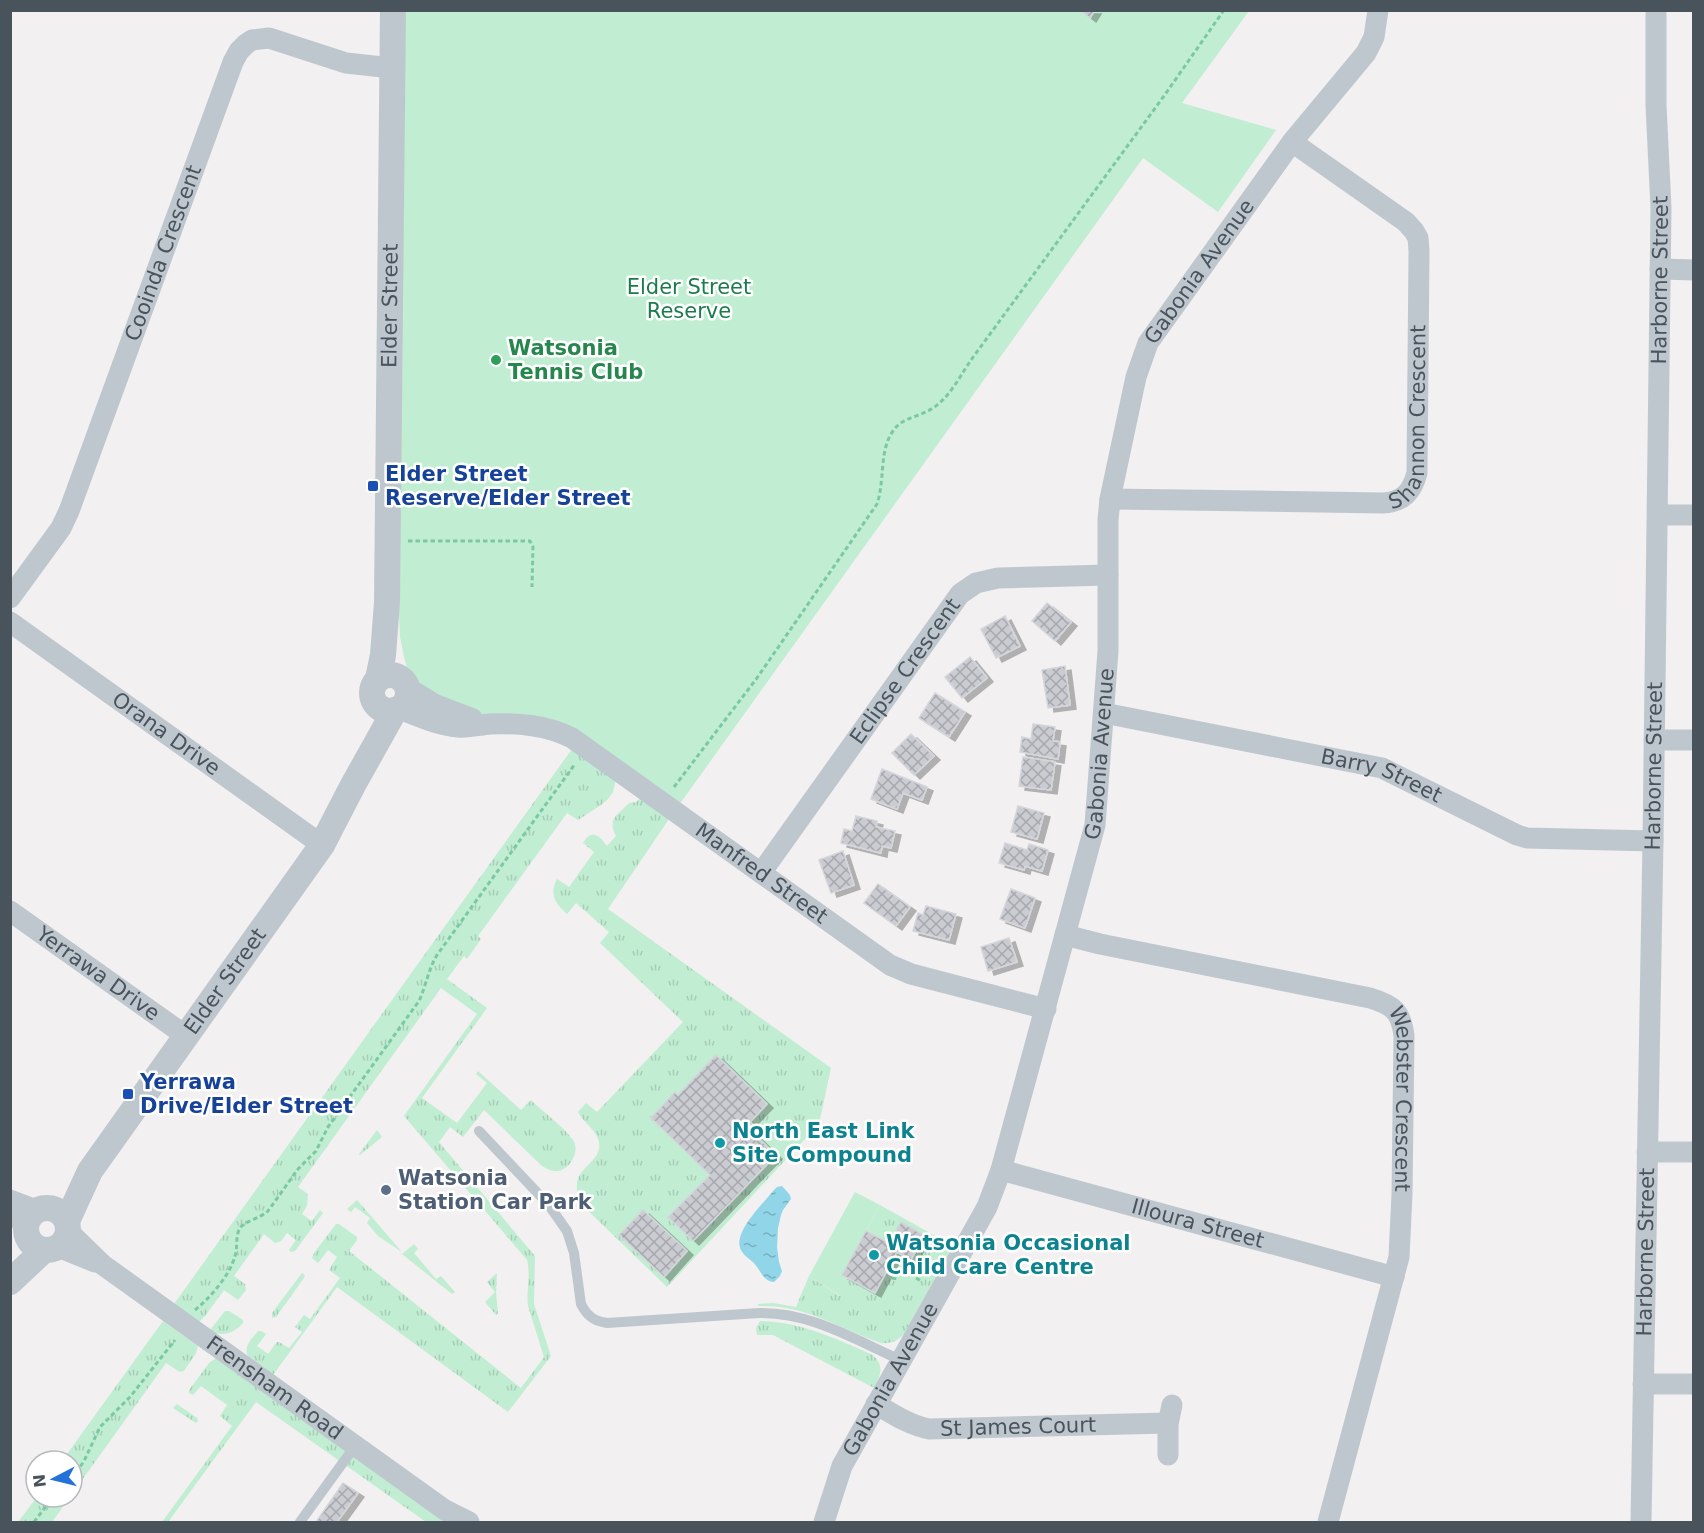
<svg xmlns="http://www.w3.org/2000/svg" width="1704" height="1533" viewBox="0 0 1704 1533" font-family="'DejaVu Sans',sans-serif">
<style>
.grass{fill:url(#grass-tufts)}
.park{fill:#c1edd2}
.water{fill:url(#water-ripples)}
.building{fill:url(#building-cross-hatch);stroke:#d4d6db;stroke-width:1.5;filter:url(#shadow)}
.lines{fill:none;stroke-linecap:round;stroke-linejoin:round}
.path{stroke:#7bc9a3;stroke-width:3;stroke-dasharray:4.5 3;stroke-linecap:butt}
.service{stroke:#bfc7ce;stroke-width:10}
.minor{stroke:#bfc7ce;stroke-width:21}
.tertiary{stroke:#bfc7ce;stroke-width:26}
.leisure-dot{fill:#2e9e5b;stroke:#fff;stroke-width:2}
.transit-dot{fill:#1a4fb4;stroke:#fff;stroke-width:2}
.culture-dot{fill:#0f9aa8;stroke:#fff;stroke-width:2}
.service-dot{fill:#5c6f8a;stroke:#fff;stroke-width:2}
.labels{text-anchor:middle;stroke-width:5;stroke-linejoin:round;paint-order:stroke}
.street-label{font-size:21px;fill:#49535c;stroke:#fff}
.park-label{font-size:21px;fill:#1c7b4c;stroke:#fff}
.leisure-label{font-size:21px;font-weight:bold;fill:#27864d;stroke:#fff;text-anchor:start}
.transit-label{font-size:21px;font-weight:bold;fill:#164399;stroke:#fff;text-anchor:start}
.culture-label{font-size:21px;font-weight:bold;fill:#0d838f;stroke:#fff;text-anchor:start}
.service-label{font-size:21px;font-weight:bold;fill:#4e5e75;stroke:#fff;text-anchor:start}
</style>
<defs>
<pattern id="grass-tufts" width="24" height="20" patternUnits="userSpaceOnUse" patternTransform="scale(1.5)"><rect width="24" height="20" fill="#c1edd2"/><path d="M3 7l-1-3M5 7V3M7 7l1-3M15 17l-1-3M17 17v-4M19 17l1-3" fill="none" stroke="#a7cdb7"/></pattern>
<pattern id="water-ripples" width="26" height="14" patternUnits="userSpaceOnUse" patternTransform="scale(1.5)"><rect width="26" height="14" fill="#90d5e8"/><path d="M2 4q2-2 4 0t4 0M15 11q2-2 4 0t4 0" fill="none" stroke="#78afbf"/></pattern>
<pattern id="building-cross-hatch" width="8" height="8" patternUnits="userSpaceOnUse" patternTransform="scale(1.5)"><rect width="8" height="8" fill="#caccd2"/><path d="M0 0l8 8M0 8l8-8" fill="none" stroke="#a6a8ae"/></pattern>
<filter id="shadow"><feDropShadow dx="6" dy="4" stdDeviation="0" flood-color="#0004"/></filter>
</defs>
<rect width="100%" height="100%" fill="#f2f0f0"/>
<!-- grass -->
<path class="grass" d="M 572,749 L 616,779 L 613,792 L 608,799 L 601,805 L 578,820 L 567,813 L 478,936 L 481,939 L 467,959 L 464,956 L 447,979 L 487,1008 L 422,1098 L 457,1123 L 487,1083 L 476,1074 L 478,1071 L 521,1110 L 531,1100 C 542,1111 565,1128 573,1140 C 581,1151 569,1172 555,1171 C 550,1171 546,1168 542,1166 L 484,1110 L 463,1137 L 450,1127 L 439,1142 L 535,1256 L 534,1304 L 551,1356 L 508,1412 L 337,1287 L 273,1375 L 248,1356 C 243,1346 252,1339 258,1331 L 261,1331 L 266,1334 L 257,1346 L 268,1354 L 277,1342 L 279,1342 L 289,1348 L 302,1332 L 295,1327 L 304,1315 L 310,1319 L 340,1278 L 329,1270 L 337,1257 L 328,1250 L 318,1263 L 312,1258 L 314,1253 L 336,1224 L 339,1224 L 357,1237 L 357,1240 L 349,1251 L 521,1388 L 544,1357 L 528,1306 C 526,1291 531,1275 527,1260 L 404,1116 L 477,1014 L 441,988 L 298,1187 L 308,1194 L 307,1206 L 302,1214 L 312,1221 L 320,1210 L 323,1213 L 295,1251 L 291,1252 L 289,1250 L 296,1240 L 287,1233 L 281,1241 L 275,1243 L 264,1234 L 234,1276 L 245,1284 L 246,1290 L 238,1300 L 224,1290 L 205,1316 L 199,1322 L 174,1304 Z
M 641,798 L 669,819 L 608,909 L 831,1068 L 819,1124 L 667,1287 L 580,1203 C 578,1195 575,1187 578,1179 C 583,1165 605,1157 598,1139 C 594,1128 583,1122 578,1112 L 586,1103 L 597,1112 L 683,1022 L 600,943 L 609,932 L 576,903 L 567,914 C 555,904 549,893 557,879 L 569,887 L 594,852 L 583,843 C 592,828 600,836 607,846 L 616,836 C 607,818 617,816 629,803 L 636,802 Z
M 377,1130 L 382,1137 L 360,1155 L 359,1154 Z
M 357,1200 L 402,1252 L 378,1236 L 367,1223 L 370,1218 L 355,1207 L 351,1212 L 347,1209 Z
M 880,1205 L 953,1246 L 904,1334 C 897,1341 891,1344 881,1343 C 838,1328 806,1304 758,1306 L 758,1304 L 773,1303 L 796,1307 L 809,1276 L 840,1296 L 849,1279 L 875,1293 L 897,1252 L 911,1259 L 924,1235 L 901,1222 L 889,1243 L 866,1231 Z
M 414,1244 L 418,1249 L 414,1253 L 436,1279 L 441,1276 L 455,1292 L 452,1294 L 402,1254 Z
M 302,1273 L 305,1275 L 304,1278 L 276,1317 L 272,1318 L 272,1313 Z
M 497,1273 L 496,1292 L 498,1313 L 496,1315 L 485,1302 L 495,1292 L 487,1282 Z
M 225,1311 L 229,1311 L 243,1320 L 243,1323 C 235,1333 221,1338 210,1330 Z
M 163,1321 L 198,1346 L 196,1353 L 184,1371 L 180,1372 L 166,1363 L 72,1494 L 72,1461 L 62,1461 Z
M 760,1321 C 802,1322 833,1338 871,1354 C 885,1364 881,1375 874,1388 L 773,1335 L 757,1335 L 756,1328 Z
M 216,1358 L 447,1522 L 426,1522 L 256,1402 L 168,1522 L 162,1522 L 232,1426 L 220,1416 L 227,1405 L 201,1386 L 193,1395 L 189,1393 L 189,1390 L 209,1363 Z
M 177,1404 L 197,1418 L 198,1421 L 196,1423 L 173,1408 Z
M 37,1497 L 70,1497 L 52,1522 L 18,1522 Z"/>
<!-- park -->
<path class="park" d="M 405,11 L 1249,11 L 1182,103 L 1276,130 L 1218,212 L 1143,158 L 679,805 L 582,735 L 480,716 L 414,683 L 408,672 L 404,657 L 400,637 L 399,615 Z
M 855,1192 L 880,1205 L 842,1275 L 849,1279 L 841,1296 L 809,1276 Z"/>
<!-- water -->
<path class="water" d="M 782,1186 L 790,1195 L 791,1199 L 783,1210 L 781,1215 L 778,1228 L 777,1247 L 779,1262 L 782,1271 L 780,1276 L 774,1282 C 763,1281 761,1271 754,1263 C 750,1259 744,1256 741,1250 C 732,1233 763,1204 773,1191 L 777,1187 Z"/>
<!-- building -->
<path class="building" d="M 1080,10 L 1095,10 L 1090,18 Z
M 1047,603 L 1071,622 L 1055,641 L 1032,621 Z
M 1005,616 L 1020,646 L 996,658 L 981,629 Z
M 970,657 L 987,678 L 962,698 L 945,677 Z
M 1065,666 L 1070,705 L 1048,708 L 1042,670 Z
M 935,693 L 965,712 L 949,737 L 919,718 Z
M 1033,724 L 1055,727 L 1053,741 L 1060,742 L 1058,759 L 1020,752 L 1022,737 L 1031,739 Z
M 911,734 L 934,756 L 914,775 L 892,753 Z
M 1023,757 L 1055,762 L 1051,790 L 1019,786 Z
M 882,769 L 927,787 L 922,800 L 903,793 L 897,809 L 871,799 Z
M 1018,806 L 1044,813 L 1037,839 L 1011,832 Z
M 856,816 L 877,821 L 876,827 L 895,831 L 891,848 L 882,846 L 881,853 L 841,843 L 844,829 L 852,831 Z
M 1005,843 L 1027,850 L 1029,844 L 1048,850 L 1042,871 L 1025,866 L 1024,870 L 999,863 Z
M 843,851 L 854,885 L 831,893 L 819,860 Z
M 878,884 L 910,907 L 896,926 L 864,903 Z
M 1011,889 L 1035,898 L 1025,928 L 1000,919 Z
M 926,906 L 956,914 L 949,940 L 913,931 L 918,913 L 923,915 Z
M 1009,938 L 1017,962 L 988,971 L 981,947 Z
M 716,1055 L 767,1104 L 750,1122 L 756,1128 L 752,1132 L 776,1155 L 693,1241 L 668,1217 L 710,1175 L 651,1118 L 675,1092 L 678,1095 Z
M 643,1210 L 687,1251 L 664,1277 L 619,1235 Z
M 901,1222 L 924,1235 L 911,1260 L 897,1252 L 875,1293 L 842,1275 L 866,1231 L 889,1243 Z
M 343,1483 L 358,1493 L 337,1522 L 316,1522 Z"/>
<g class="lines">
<!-- path -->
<path class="path" d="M 408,541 L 530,541 L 533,547 L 532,587
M 674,787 L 757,678 L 877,504 C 885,481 879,450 893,431 C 902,417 920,417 933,408 C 950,397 960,376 971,360 L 1164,96 L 1224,10
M 892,1278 L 897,1279
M 916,1278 L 921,1281
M 195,1310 C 210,1298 230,1275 235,1256 C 238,1248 235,1236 240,1228 C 245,1221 261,1218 268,1211 L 298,1169 L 316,1151 L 328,1127 L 419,1001 C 426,986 428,970 437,955 L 575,764
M 72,1479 L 84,1461 L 100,1427 L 130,1397 L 175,1340
M 34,1522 L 53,1497"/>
<!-- service -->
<path class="service" d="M 479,1131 L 548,1204 L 567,1231 L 574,1253 L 581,1304 C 587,1316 594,1321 607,1323 L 759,1313 C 811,1312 855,1340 901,1360
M 300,1522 L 355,1446"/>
<!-- minor -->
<g class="minor">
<path d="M 1660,269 L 1694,270"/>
<path id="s1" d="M 1110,499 L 1383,503 C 1403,502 1412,492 1417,473 L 1419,251 L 1418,238 L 1414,231 L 1406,222 L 1292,142"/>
<path d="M 1658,515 L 1694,515"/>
<path id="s2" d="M 10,598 L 61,528 L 69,511 L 233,62 L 239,51 L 246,44 L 252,40 L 269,38 L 346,63 L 392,68"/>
<path id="s3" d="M 10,622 L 322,845"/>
<path d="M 408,688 L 434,704 L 473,719"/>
<path id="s4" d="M 399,709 C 418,716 437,725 458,727 C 469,728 479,725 490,724 C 519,723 547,725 572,738 L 890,965 L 911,974 L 1046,1009"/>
<path id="s5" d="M 1104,713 L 1382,768 L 1517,835 L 1527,838 L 1653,841"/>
<path d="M 1654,740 L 1694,740"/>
<path id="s6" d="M 761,873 L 960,594 L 976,583 L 998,578 L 1108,575"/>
<path id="s7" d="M 10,911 L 186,1036"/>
<path id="s8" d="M 1065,935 L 1100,944 L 1370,998 C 1393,1005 1401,1011 1404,1036 L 1402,1194 L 1399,1257 L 1328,1522"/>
<path d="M 1647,1152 L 1694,1152"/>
<path id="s9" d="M 1001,1170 L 1394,1277"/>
<path d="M 10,1200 L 36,1210"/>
<path d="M 10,1211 L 26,1226"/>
<path id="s10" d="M 68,1231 L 103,1265 L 445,1510 L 469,1522"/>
<path d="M 58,1247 L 95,1262"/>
<path d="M 1643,1384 L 1694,1384"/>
<path id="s11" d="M 876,1404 C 893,1414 909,1425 929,1429 L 1168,1423"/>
<path d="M 1168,1455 L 1168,1424 L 1172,1405"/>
<path id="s12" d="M 824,1522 L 842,1466 L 987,1207 L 1001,1170 L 1095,825 L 1108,651 L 1108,520 L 1110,499 L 1136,377 L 1148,343 L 1292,142 L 1366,53 L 1374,37 L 1378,10"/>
<path id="s13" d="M 1641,1522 L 1653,841 L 1661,208 L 1656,105 L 1656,10"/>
</g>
<!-- tertiary -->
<g class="tertiary">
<circle cx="390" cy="693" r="18"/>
<path id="s14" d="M 378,679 L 383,655 L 387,602 L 393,10"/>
<circle cx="47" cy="1229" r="21"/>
<path id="s15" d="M 67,1221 L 90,1171 L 322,845 L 353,785 L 395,710"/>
<path d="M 10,1282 L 44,1250"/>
</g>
</g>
<!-- markers -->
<circle class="leisure-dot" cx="496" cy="360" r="6"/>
<g class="transit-dot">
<rect x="367" y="480" width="12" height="12" rx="3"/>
<rect x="122" y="1088" width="12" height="12" rx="3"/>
</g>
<g class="culture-dot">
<circle cx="720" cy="1143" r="6"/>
<circle cx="874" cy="1255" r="6"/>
</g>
<circle class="service-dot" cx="386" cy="1190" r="6"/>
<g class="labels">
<!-- street labels -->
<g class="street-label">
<text dy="7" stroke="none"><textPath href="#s2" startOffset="380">Cooinda Crescent</textPath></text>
<text dy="7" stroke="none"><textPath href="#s12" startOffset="1328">Gabonia Avenue</textPath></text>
<text dy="7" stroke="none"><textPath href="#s13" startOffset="1242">Harborne Street</textPath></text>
<text dy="7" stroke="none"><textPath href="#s14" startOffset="374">Elder Street</textPath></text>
<text dy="7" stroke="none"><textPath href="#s1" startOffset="375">Shannon Crescent</textPath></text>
<text dy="7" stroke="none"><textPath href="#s6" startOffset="248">Eclipse Crescent</textPath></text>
<text dy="7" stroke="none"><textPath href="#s3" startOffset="192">Orana Drive</textPath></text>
<text dy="7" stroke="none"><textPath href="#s12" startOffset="824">Gabonia Avenue</textPath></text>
<text dy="7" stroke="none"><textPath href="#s13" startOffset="756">Harborne Street</textPath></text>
<text dy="7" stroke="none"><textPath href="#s5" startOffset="285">Barry Street</textPath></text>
<text dy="7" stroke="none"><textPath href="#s4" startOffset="411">Manfred Street</textPath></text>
<text dy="7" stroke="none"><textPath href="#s7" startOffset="108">Yerrawa Drive</textPath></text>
<text dy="7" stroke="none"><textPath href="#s15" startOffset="288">Elder Street</textPath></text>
<text dy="7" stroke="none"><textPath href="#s8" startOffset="430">Webster Crescent</textPath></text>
<text dy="7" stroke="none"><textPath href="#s9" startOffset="204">Illoura Street</textPath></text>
<text dy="7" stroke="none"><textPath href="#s13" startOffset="270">Harborne Street</textPath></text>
<text dy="7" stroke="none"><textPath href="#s12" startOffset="158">Gabonia Avenue</textPath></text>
<text dy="7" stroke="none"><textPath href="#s10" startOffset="260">Frensham Road</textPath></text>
<text dy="7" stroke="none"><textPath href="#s11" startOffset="148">St James Court</textPath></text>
</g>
<!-- park labels -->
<g class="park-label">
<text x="689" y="294">Elder Street<tspan x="689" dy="24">Reserve</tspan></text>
</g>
<!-- leisure labels -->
<g class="leisure-label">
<text x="508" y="355">Watsonia<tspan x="508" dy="24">Tennis Club</tspan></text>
</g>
<!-- transit labels -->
<g class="transit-label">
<text x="385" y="481">Elder Street<tspan x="385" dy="24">Reserve/Elder Street</tspan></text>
<text x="140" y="1089">Yerrawa<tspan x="140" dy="24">Drive/Elder Street</tspan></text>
</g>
<!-- culture labels -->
<g class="culture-label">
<text x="732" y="1138">North East Link<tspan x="732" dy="24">Site Compound</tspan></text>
<text x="886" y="1250">Watsonia Occasional<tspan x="886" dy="24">Child Care Centre</tspan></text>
</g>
<!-- service labels -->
<g class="service-label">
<text x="398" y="1185">Watsonia<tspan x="398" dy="24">Station Car Park</tspan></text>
</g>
</g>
<!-- border -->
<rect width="1704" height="1533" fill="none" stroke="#49535c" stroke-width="24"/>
<!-- north arrow -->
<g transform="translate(54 1479) rotate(263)"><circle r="28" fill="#ffffff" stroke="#b6babe" stroke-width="1.5"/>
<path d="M0-4.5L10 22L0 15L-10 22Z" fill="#2272da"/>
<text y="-9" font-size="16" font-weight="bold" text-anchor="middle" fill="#49535c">N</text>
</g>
</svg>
